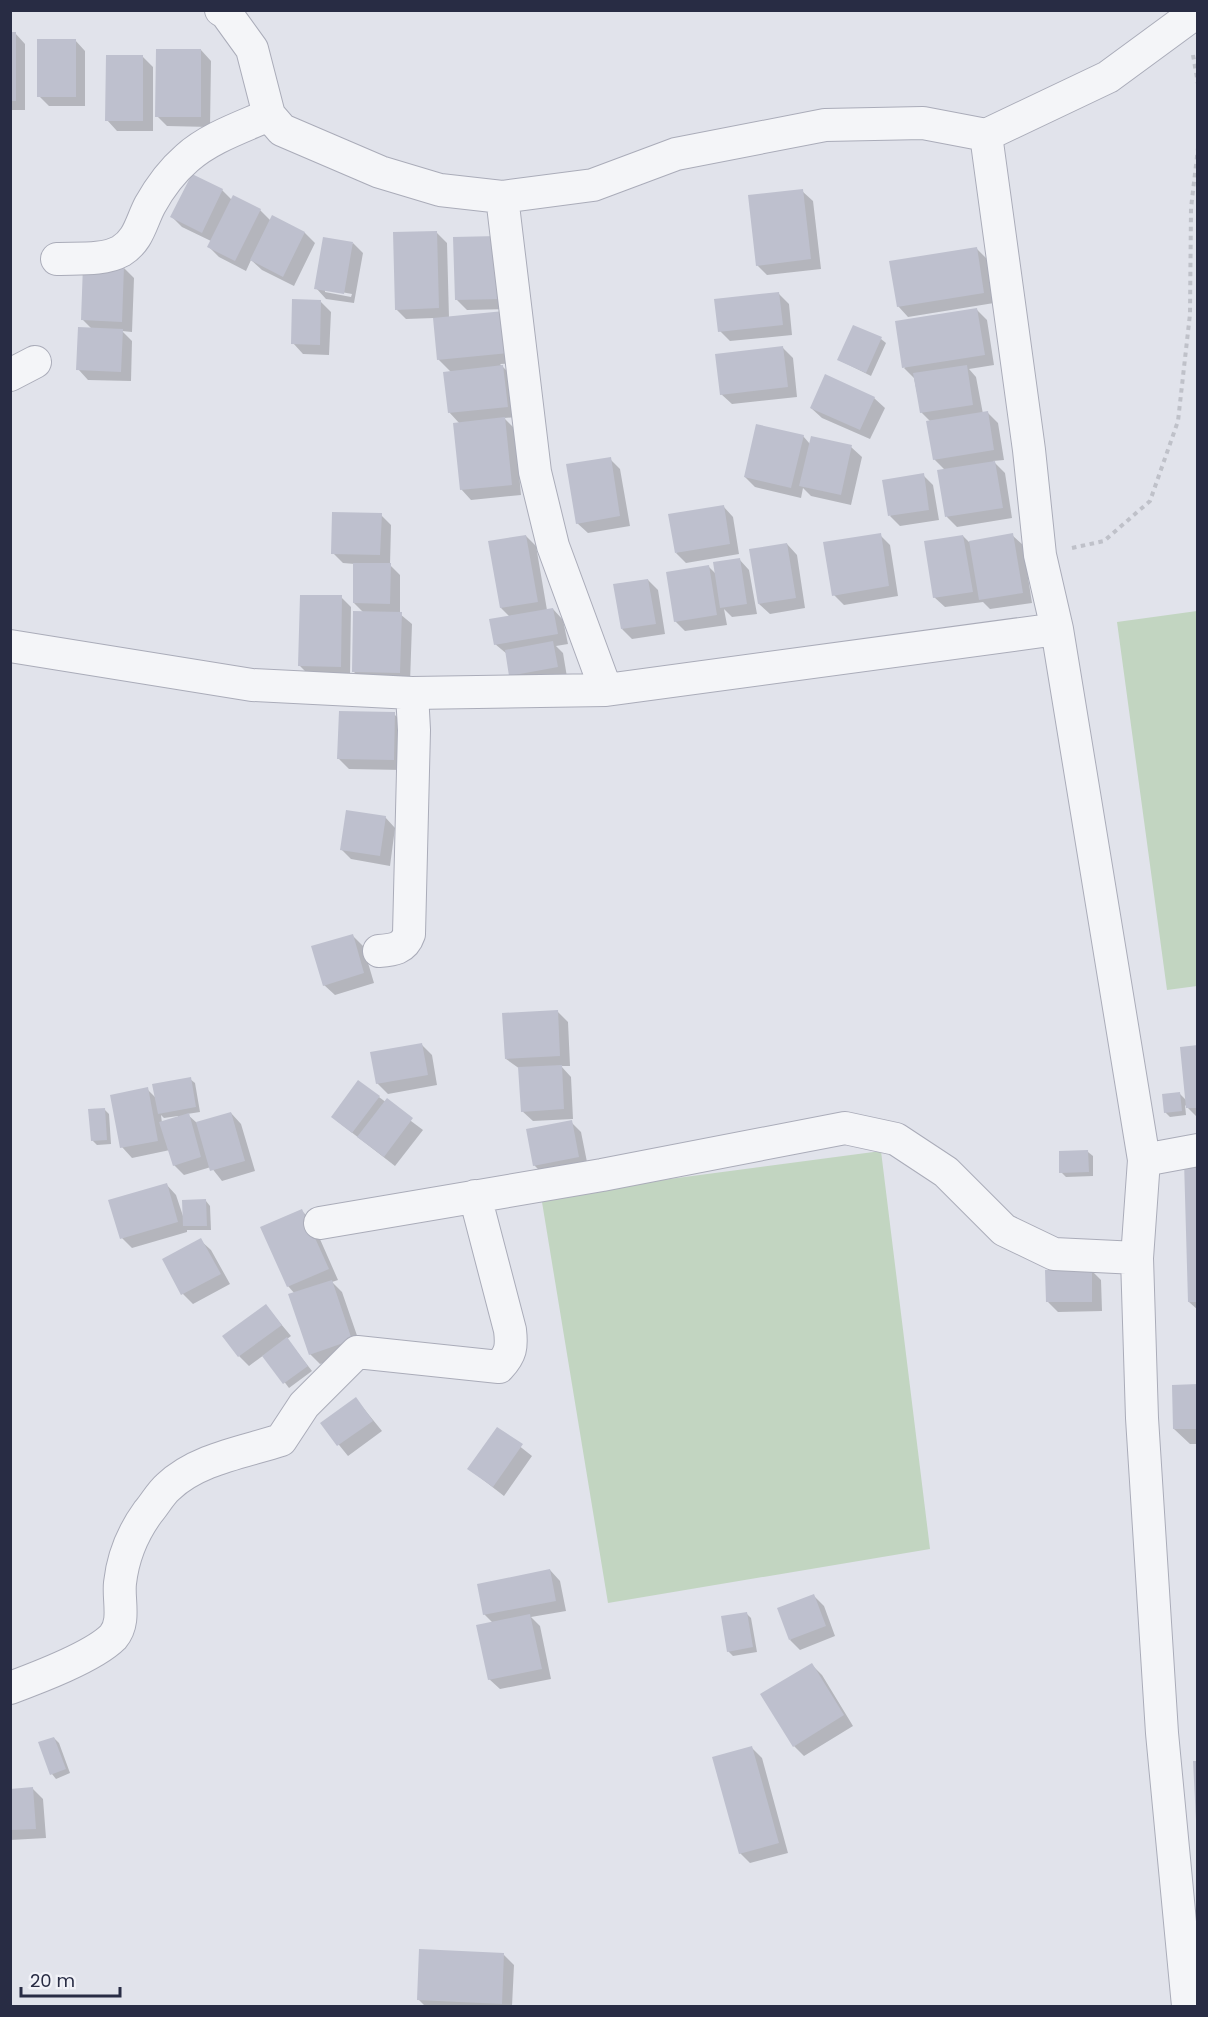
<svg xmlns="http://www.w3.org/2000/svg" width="1208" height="2017" viewBox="0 0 1208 2017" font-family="Poppins,sans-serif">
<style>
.green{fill:#c2d5c1}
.shadow{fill:#0003;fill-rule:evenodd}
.building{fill:#bec0ce}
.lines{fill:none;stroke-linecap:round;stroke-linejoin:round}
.minor-casing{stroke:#aaacb9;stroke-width:34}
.path{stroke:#bfc1c9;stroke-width:4;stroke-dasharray:4.5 4.5;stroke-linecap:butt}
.minor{stroke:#f4f5f8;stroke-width:32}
</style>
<rect width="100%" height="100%" fill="#e1e3eb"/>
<!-- green -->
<path class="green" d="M 1197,611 L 1197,986 L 1167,990 L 1117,622 Z
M 881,1151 L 930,1549 L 608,1603 L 541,1196 Z"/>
<!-- shadow -->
<path class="shadow" d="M 10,33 L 15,33 L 25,44 L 25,110 L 10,110 Z
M 75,40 L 85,51 L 85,106 L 49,106 L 39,96 Z
M 201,50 L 211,61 L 210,127 L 167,126 L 157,116 Z
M 143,57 L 153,67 L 153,131 L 117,131 L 107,120 Z
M 222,190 L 232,200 L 233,197 L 260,210 L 271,221 L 273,217 L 305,233 L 315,243 L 294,286 L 262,270 L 251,260 L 246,271 L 219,257 L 209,247 L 211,241 L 182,227 L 172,217 Z
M 802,191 L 813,201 L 821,269 L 767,275 L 757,265 Z
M 437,233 L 447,243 L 449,318 L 504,313 L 518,363 L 500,364 L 513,377 L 517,417 L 504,418 L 515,429 L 521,495 L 471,500 L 461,489 L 460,424 L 449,412 L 451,372 L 438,359 L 434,318 L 406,319 L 396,309 Z
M 455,239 L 510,309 L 467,310 L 457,300 Z
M 353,243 L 363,253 L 354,303 L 326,299 L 316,288 ZM 325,289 L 352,294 L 351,297 L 325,292 Z
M 977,249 L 987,259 L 994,303 L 908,317 L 898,306 Z
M 124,268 L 134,278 L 132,332 L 122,331 L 132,341 L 131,381 L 88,380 L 78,369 L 93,330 L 83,320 Z
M 779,294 L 789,304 L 792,335 L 730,341 L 720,331 Z
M 320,301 L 331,312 L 329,355 L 303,354 L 293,343 Z
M 977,310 L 987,320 L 994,365 L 969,369 L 976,377 L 983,414 L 988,413 L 998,423 L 1004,460 L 993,461 L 1005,473 L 1012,518 L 957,527 L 947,517 L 939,471 L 945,470 L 934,459 L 931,422 L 921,412 L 914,378 L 904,368 Z
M 881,339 L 886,343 L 871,376 L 839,360 Z
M 783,348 L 793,358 L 797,397 L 732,404 L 721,394 Z
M 874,398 L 885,408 L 870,439 L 822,418 L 811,408 Z
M 803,436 L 810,444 L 851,447 L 862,457 L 851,505 L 811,496 L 803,488 L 801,498 L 755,487 L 745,477 Z
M 610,459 L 620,469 L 630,526 L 588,533 L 577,523 Z
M 923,475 L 933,485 L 939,520 L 900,526 L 890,516 Z
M 723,506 L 733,517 L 739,554 L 686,563 L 676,553 Z
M 381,515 L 391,525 L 390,565 L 400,575 L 400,614 L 412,624 L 410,683 L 364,682 L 354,672 L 364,613 L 354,603 L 355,564 L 343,563 L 333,553 Z
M 880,535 L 890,545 L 898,596 L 844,605 L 834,595 Z
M 1012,535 L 1023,545 L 1032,603 L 990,609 L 983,602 L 945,607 L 934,597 L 963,536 L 969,542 Z
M 526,536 L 536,546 L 547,610 L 553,609 L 563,620 L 568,644 L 556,646 L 563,653 L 567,677 L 521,685 L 511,675 L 507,654 L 495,644 L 510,617 L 501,608 Z
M 787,544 L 797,555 L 805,608 L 770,614 L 759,604 Z
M 739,559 L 749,570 L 757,614 L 732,617 L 724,609 L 727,625 L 685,631 L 675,621 L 708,566 L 717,575 Z
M 648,580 L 658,590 L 665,634 L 632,639 L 622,629 Z
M 341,597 L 351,607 L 350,676 L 310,676 L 300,666 Z
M 394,714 L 404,724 L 403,770 L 349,769 L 339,759 Z
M 385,817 L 395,828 L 390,866 L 351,859 L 341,849 Z
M 352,935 L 363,946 L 374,983 L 335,995 L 324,985 Z
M 557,1011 L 568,1022 L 570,1066 L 561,1066 L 571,1077 L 573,1119 L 533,1121 L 522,1111 L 520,1069 L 506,1059 Z
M 422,1045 L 432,1055 L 437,1085 L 388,1094 L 377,1083 Z
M 1198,1047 L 1198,1118 L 1185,1105 L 1186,1115 L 1170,1117 L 1165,1112 L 1180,1094 L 1187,1101 Z
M 190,1079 L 195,1083 L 200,1112 L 187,1114 L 197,1123 L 231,1113 L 241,1124 L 255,1171 L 222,1181 L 211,1167 L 184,1175 L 174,1165 L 170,1150 L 132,1158 L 122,1147 L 147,1089 L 156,1098 ZM 161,1115 L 164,1118 L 178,1116 L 178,1118 L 162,1123 Z
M 379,1097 L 423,1130 L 395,1166 L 337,1121 Z
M 104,1109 L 109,1114 L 111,1144 L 97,1145 L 92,1140 Z
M 571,1122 L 581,1132 L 588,1167 L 545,1176 L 534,1165 Z
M 1088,1152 L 1093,1156 L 1093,1176 L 1066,1177 L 1061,1172 Z
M 1198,1163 L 1198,1310 L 1189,1302 Z
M 166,1184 L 176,1195 L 183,1216 L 206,1201 L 210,1206 L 211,1230 L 187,1230 L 187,1232 L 132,1248 L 122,1238 Z
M 302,1211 L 312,1221 L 338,1280 L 332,1282 L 342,1292 L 362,1350 L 320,1364 L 310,1354 L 295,1294 L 288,1286 Z
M 200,1240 L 211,1250 L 230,1284 L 193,1304 L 183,1294 L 164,1260 Z
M 1091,1270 L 1101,1280 L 1102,1311 L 1058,1312 L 1048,1302 Z
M 266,1306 L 291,1336 L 287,1339 L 312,1371 L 289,1388 L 264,1355 L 249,1366 L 239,1356 Z
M 1198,1386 L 1198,1444 L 1190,1444 L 1174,1429 Z
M 356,1399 L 382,1431 L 348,1456 L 322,1424 Z
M 498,1429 L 532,1456 L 504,1496 L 469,1469 Z
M 550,1570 L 560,1581 L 566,1611 L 531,1617 L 540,1626 L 551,1679 L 500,1689 L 489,1679 L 493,1623 L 484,1614 Z
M 814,1596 L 824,1606 L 835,1636 L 800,1650 L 790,1640 Z
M 746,1613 L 751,1618 L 757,1652 L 733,1656 L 728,1651 Z
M 812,1665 L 822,1675 L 853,1726 L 804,1756 L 794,1746 Z
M 54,1738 L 59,1743 L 70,1773 L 56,1779 L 52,1774 Z
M 752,1748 L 762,1758 L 788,1853 L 750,1863 L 740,1853 Z
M 33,1789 L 43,1799 L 46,1838 L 10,1840 L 10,1790 Z
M 504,1955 L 514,1965 L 512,2006 L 425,2006 L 418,1999 Z"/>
<!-- building -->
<path class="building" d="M 10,32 L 16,32 L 16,101 L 10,101 Z
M 37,39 L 76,39 L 76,97 L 37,97 Z
M 156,49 L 201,49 L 201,117 L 155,117 Z
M 106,55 L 143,55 L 143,121 L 105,121 Z
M 192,174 L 223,189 L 202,233 L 170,217 Z
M 803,189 L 811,259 L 756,266 L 748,195 Z
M 233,195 L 261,209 L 235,261 L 207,247 Z
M 272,215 L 305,232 L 283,277 L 250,260 Z
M 437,231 L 439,308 L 395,310 L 393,232 Z
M 498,236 L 500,299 L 455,300 L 453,237 Z
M 323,237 L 353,242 L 344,294 L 314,289 Z
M 977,247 L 984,293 L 897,307 L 889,261 Z
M 83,265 L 124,266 L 122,322 L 81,320 Z
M 779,292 L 783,325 L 718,332 L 714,299 Z
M 292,299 L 321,300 L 320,345 L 291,344 Z
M 977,308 L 985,355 L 902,368 L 895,321 Z
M 504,311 L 509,353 L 437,360 L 433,318 Z
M 853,325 L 882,337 L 866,373 L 837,360 Z
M 78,327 L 123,329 L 121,372 L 76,370 Z
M 783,346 L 788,387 L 720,395 L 715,354 Z
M 503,365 L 508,407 L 448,413 L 443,372 Z
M 967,365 L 973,405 L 920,413 L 913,373 Z
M 825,374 L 875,397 L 860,430 L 810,408 Z
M 988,411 L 994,450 L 933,460 L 926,421 Z
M 505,417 L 512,485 L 460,490 L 453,423 Z
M 756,424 L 804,435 L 791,488 L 744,477 Z
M 811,436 L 852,445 L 841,495 L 799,486 Z
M 611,457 L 620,516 L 576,524 L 566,464 Z
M 995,461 L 1003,508 L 945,517 L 937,470 Z
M 924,473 L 929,510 L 888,516 L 882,480 Z
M 724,505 L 730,544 L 675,553 L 668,514 Z
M 332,512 L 382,513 L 380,555 L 331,554 Z
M 881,533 L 889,586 L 832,596 L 823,542 Z
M 1013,533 L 1023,593 L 979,600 L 969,541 Z
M 526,535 L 538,602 L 500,608 L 488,541 Z
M 963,535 L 973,592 L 933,598 L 924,541 Z
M 787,543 L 796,598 L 758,604 L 749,549 Z
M 740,558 L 747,604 L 720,608 L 713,562 Z
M 353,563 L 391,563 L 390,604 L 353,603 Z
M 709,565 L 717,615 L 674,622 L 666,572 Z
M 648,579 L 656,624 L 621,629 L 613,584 Z
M 300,595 L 342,595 L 341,667 L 298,666 Z
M 553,608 L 558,634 L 494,645 L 489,619 Z
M 353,611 L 402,612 L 400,673 L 352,672 Z
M 553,641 L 558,667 L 509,676 L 505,650 Z
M 339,711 L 395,712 L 394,760 L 337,759 Z
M 346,810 L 386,816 L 380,856 L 340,850 Z
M 353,934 L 364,973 L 323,986 L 311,946 Z
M 558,1010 L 560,1056 L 505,1059 L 502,1013 Z
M 422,1043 L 428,1075 L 376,1084 L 370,1052 Z
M 1198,1045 L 1198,1108 L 1186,1108 L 1180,1047 Z
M 562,1065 L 564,1109 L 521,1112 L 518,1067 Z
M 191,1077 L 196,1107 L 158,1114 L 152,1084 Z
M 358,1080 L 380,1096 L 352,1133 L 331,1117 Z
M 148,1087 L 158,1141 L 120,1148 L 110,1095 Z
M 1180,1092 L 1182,1111 L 1164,1113 L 1162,1094 Z
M 387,1098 L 413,1118 L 384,1157 L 357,1137 Z
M 105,1108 L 107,1140 L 91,1141 L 88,1109 Z
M 231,1112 L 245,1161 L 210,1171 L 196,1122 Z
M 189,1113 L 201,1157 L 173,1166 L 159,1122 Z
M 572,1120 L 579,1157 L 533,1166 L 526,1129 Z
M 1088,1150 L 1089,1172 L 1059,1173 L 1059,1151 Z
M 1184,1161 L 1198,1161 L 1198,1302 L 1188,1302 Z
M 167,1183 L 178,1222 L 120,1239 L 108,1200 Z
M 206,1199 L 207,1226 L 183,1226 L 182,1200 Z
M 302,1209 L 329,1269 L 287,1287 L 260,1227 Z
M 201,1238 L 221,1274 L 181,1295 L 162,1259 Z
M 1092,1269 L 1092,1302 L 1046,1302 L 1045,1270 Z
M 332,1280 L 352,1340 L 309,1355 L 288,1294 Z
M 266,1304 L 282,1325 L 238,1357 L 222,1336 Z
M 287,1337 L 308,1366 L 283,1384 L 262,1356 Z
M 1198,1384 L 1198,1429 L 1173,1429 L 1172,1385 Z
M 356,1397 L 373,1421 L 337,1446 L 320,1423 Z
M 497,1427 L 523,1444 L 493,1487 L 467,1469 Z
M 550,1569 L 556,1601 L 483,1615 L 477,1584 Z
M 814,1594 L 826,1626 L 789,1640 L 777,1608 Z
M 747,1612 L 753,1647 L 727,1652 L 721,1616 Z
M 530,1614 L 542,1669 L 488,1680 L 476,1625 Z
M 812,1663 L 844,1715 L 793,1747 L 760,1694 Z
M 54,1737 L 66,1769 L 50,1775 L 38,1742 Z
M 752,1746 L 779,1843 L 739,1854 L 712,1757 Z
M 1193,1761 L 1198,1761 L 1198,1819 L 1196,1820 Z
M 33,1787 L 36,1829 L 10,1830 L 10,1789 Z
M 419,1949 L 504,1953 L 502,2004 L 417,2000 Z"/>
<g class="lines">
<defs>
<path id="minor" d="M 221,10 L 226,13 L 252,49 L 269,115 L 282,130 L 380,172 L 440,190 L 502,197 L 593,185 L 676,154 L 825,125 L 923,123 L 986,135 L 1029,450 L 1040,555 L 1057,629 L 1144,1160 L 1137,1258 L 1142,1418 L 1162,1733 L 1188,2006
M 986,135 L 1108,77 L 1187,19 L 1188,10
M 502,197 L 535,472 L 553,546 L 606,690
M 57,259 C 76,258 103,261 121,251 C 139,240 141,222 150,205 C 160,187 172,171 187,158 C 209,138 242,127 269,115
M 10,375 L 35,362
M 10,646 L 252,685 L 412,693 L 606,690 L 1057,629
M 379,951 C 393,950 404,949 409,934 L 414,730 L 412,693
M 1144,1160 L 1198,1150
M 320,1223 L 602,1175 L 845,1128 L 896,1139 L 946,1172 L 1004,1230 L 1054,1254 L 1137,1258
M 10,1688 C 37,1678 93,1657 113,1637 C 126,1622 118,1600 120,1583 C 123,1556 132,1534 148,1512 C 155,1504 160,1494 168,1487 C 197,1459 244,1452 281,1440 L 304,1405 L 357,1352 L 499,1367 C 511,1354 512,1347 510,1330 L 475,1196"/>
</defs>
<!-- minor casing -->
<use href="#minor" class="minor-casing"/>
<!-- path -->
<path class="path" d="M 1193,55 L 1198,84
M 1072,548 L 1104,541 L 1150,501 L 1178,421 L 1190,314 L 1191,208 L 1198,148"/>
<!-- minor -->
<use href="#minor" class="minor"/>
</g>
<!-- border -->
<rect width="1208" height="2017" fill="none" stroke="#282c44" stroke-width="24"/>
<!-- scale -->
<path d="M21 1987v9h99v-9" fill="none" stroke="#282c44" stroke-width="3"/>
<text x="30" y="1987" font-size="18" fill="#282c44" stroke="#f1f2f8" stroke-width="4.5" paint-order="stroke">20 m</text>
</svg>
